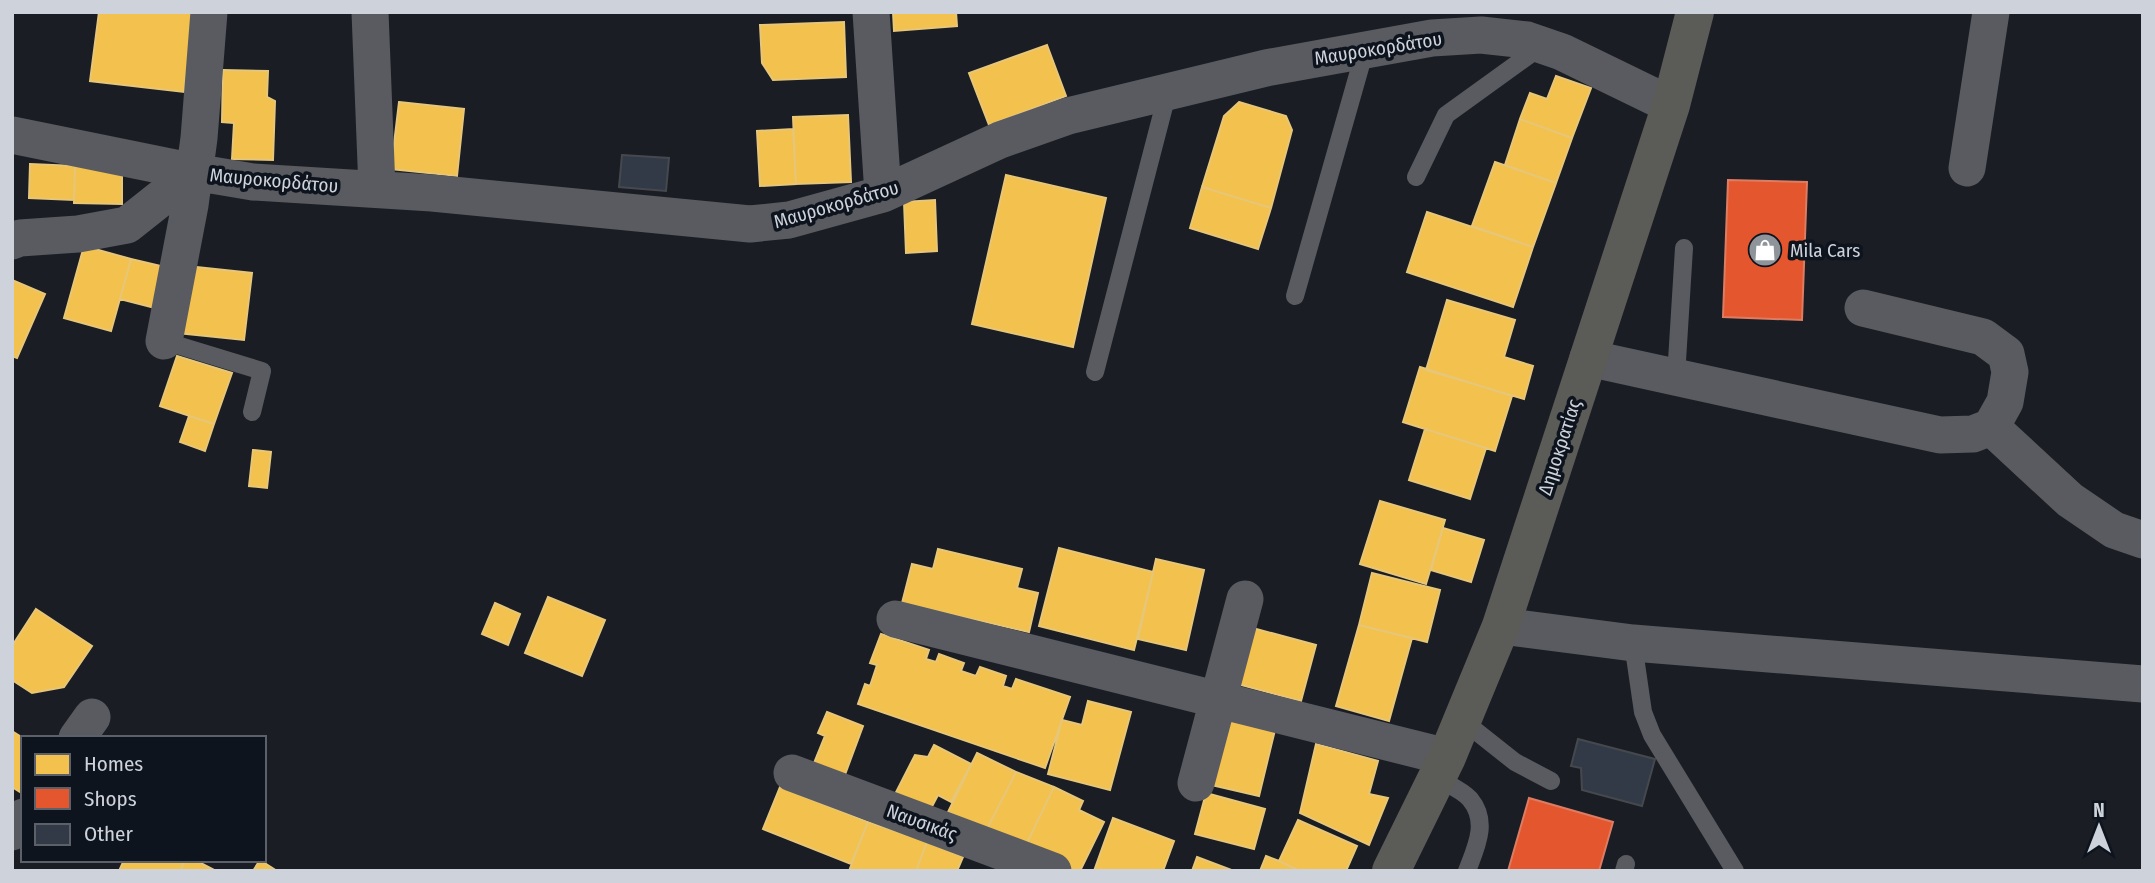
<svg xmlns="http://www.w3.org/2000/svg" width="2155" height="883" viewBox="0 0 2155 883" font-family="'Fira Sans Condensed',sans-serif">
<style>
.homes{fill:#f2c14e;stroke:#e7c678;stroke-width:2}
.shops{fill:#e4572e;stroke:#dd7c62;stroke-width:2}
.building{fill:#333a47;stroke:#45494e;stroke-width:2}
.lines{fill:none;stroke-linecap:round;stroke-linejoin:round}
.lane{stroke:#595b60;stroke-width:18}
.street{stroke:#595b60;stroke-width:37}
.primary{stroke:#5b5b58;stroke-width:38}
.labels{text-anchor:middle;stroke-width:7;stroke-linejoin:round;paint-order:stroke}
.street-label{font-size:19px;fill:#ced2da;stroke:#0e141e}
.poi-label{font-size:19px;fill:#ced2da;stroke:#0e141e;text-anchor:start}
</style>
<rect width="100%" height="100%" fill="#1a1e24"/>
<!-- homes -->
<path class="homes" d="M 99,12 L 194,12 L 184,92 L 90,81 Z
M 893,12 L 956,12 L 957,26 L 894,31 Z
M 844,22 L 846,77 L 773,80 L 762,63 L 760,25 Z
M 1047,45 L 1066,96 L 989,125 L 969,73 Z
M 223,70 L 268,71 L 267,97 L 275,101 L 273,160 L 232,159 L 234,123 L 222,122 Z
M 1556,76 L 1591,88 L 1572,138 L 1520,119 L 1530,93 L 1547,99 Z
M 399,102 L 464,109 L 457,176 L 391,169 Z
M 1239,102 L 1286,116 L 1292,130 L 1271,208 L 1202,187 L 1224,116 Z
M 848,115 L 851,182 L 796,184 L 793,117 Z
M 1520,119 L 1572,138 L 1556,183 L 1505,165 Z
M 793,129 L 796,184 L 760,186 L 757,131 Z
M 1495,162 L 1556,183 L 1533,247 L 1472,226 Z
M 75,163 L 122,170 L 122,204 L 74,203 Z
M 30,164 L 75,166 L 74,200 L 29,198 Z
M 1006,175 L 1106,198 L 1073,347 L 972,324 Z
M 1202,187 L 1271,208 L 1258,249 L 1190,228 Z
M 935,200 L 937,251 L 906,253 L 904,202 Z
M 1427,212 L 1533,247 L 1513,307 L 1407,272 Z
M 84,246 L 131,259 L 111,331 L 64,318 Z
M 131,259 L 165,267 L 155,308 L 120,299 Z
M 187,266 L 252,273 L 244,340 L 178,333 Z
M 12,280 L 45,294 L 17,358 L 12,356 Z
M 1447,300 L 1515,320 L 1504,357 L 1533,366 L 1524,399 L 1426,370 Z
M 177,356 L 232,373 L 214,424 L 160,406 Z
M 1420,367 L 1512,396 L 1495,451 L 1403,422 Z
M 189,416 L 214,424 L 205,451 L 180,442 Z
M 1425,429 L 1486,448 L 1470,499 L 1409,480 Z
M 253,450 L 271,452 L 267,488 L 249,486 Z
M 1380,501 L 1445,520 L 1426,584 L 1360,564 Z
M 1443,528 L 1484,540 L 1471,582 L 1431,570 Z
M 1059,548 L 1153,572 L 1134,650 L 1039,626 Z
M 938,549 L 1022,569 L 1017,588 L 1038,593 L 1029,632 L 902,603 L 912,564 L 933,569 Z
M 1156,559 L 1204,570 L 1186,650 L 1138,639 Z
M 1372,573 L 1440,590 L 1427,642 L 1359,625 Z
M 548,597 L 605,620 L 582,676 L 525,653 Z
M 495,603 L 520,614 L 508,645 L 482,634 Z
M 36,609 L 92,646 L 64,687 L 32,693 L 12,680 L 12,646 Z
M 1359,625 L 1412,638 L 1389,721 L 1336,706 Z
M 1249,627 L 1316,645 L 1301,701 L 1234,683 Z
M 881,634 L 929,650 L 926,659 L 936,662 L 939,654 L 964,663 L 961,671 L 976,676 L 980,667 L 1006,676 L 1003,686 L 1012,689 L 1016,679 L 1070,697 L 1045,768 L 858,704 L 865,684 L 870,686 L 877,665 L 870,663 Z
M 1088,701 L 1131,712 L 1110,790 L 1048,774 L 1062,720 L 1082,725 Z
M 827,712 L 863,726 L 843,780 L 812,768 L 825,736 L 818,733 Z
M 1223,718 L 1275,730 L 1259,796 L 1207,784 Z
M 12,731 L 23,738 L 23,794 L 12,787 Z
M 1316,744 L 1378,761 L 1369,794 L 1388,798 L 1369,845 L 1300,813 Z
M 934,745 L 971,764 L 951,802 L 938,795 L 926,818 L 892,800 L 915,755 L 928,757 Z
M 977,753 L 1016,772 L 986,831 L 948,812 Z
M 1016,772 L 1054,787 L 1024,849 L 986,831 Z
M 780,787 L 868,822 L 851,864 L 763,829 Z
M 1054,787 L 1083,801 L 1079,810 L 1104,822 L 1080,871 L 1069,871 L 1024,849 Z
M 1206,793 L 1265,809 L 1254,849 L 1195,834 Z
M 1113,818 L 1174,841 L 1163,871 L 1094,871 Z
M 1298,820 L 1357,846 L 1346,871 L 1300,871 L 1279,861 Z
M 868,822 L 927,842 L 916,871 L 849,871 Z
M 927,842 L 963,857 L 957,871 L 916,871 Z
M 1266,856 L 1279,861 L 1300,871 L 1260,871 Z
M 1197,857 L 1234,871 L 1192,871 Z
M 124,860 L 185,860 L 180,871 L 119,871 Z
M 185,860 L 195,860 L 216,871 L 180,871 Z
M 260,860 L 277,871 L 253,871 Z"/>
<!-- shops -->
<path class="shops" d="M 1728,180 L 1807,182 L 1802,320 L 1723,317 Z
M 1529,798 L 1613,822 L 1599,871 L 1508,871 Z"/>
<!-- building -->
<path class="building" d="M 622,155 L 669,158 L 666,191 L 619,187 Z
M 1578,739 L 1655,759 L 1642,806 L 1582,790 L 1581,768 L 1571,766 Z"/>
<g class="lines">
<!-- lane -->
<path class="lane" d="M 1416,177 L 1446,115 L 1543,45
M 1295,296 L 1365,50
M 164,341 L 262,371 L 252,412
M 1095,372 L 1168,91
M 1676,377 L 1684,248
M 1633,643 L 1643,712 L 1652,735 L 1735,871
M 1462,720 L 1515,762 L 1551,781
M 1437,778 C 1447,784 1462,790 1470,799 C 1489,822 1476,847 1467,871
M 1624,871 L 1626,864"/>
<!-- street -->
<path class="street" d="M 370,12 L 377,189
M 871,12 L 883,194
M 12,135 L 194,172 L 253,182 L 432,193 L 750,224 L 789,220 L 883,194 L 1000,140 L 1068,116 L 1266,68 L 1432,38 L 1481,35 L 1527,40 L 1562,52 L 1671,105
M 1967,168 L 1991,12
M 12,241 L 20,238 L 78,234 L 127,225 L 194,172
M 164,341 L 190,205 L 199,138 L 209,12
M 1588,358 L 1940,435 L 1973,434 L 1991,427 L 2005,402 L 2010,372 L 2006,354 L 1983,337 L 1863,308
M 1991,427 L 2070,500 L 2114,530 L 2143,540
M 895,619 L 1447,757
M 1501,626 L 1633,643 L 2143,684
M 77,738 L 92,717
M 792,773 L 1053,871
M 1196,783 L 1245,599
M 12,832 L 23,817"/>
<!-- primary -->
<path class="primary" d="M 1391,871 L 1447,757 L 1501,626 L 1671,105 L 1695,12"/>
</g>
<!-- icons -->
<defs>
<symbol id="shop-disc" viewBox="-11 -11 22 22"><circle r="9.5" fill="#8f939a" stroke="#0e141e"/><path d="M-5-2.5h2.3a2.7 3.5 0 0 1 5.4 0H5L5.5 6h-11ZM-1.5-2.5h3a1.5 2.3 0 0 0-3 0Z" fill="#fff"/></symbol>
</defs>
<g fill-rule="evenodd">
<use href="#shop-disc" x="1746" y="231" width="38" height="38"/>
</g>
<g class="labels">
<!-- street labels -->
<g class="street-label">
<text transform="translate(1378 48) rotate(-9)" y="7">Μαυροκορδάτου</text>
<text transform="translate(274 180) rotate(5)" y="7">Μαυροκορδάτου</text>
<text transform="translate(836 204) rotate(-16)" y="7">Μαυροκορδάτου</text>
<text transform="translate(1559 447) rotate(-72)" y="7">Δημοκρατίας</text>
<text transform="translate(922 822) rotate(20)" y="7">Ναυσικάς</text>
</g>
<!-- poi labels -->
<g class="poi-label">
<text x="1790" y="257">Mila Cars</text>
</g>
</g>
<!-- border -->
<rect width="2155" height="883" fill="none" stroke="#ced2da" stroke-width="28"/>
<!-- legend -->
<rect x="21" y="736" width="245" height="126" fill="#0e141e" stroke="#5b6069" stroke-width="2"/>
<rect x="35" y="754" width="35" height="21" fill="#f2c14e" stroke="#5b6069" stroke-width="2"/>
<text x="84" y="771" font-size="21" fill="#ced2da">Homes</text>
<rect x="35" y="788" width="35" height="21" fill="#e4572e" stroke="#5b6069" stroke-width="2"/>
<text x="84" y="806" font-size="21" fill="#ced2da">Shops</text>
<rect x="35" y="824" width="35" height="21" fill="#333a47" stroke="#5b6069" stroke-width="2"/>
<text x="84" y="841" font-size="21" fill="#ced2da">Other</text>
<!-- north arrow -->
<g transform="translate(2099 827)" stroke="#0e141e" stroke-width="5" paint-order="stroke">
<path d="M0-5L12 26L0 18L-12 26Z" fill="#ced2da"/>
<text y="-10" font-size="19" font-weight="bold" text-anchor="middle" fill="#ced2da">N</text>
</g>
</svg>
